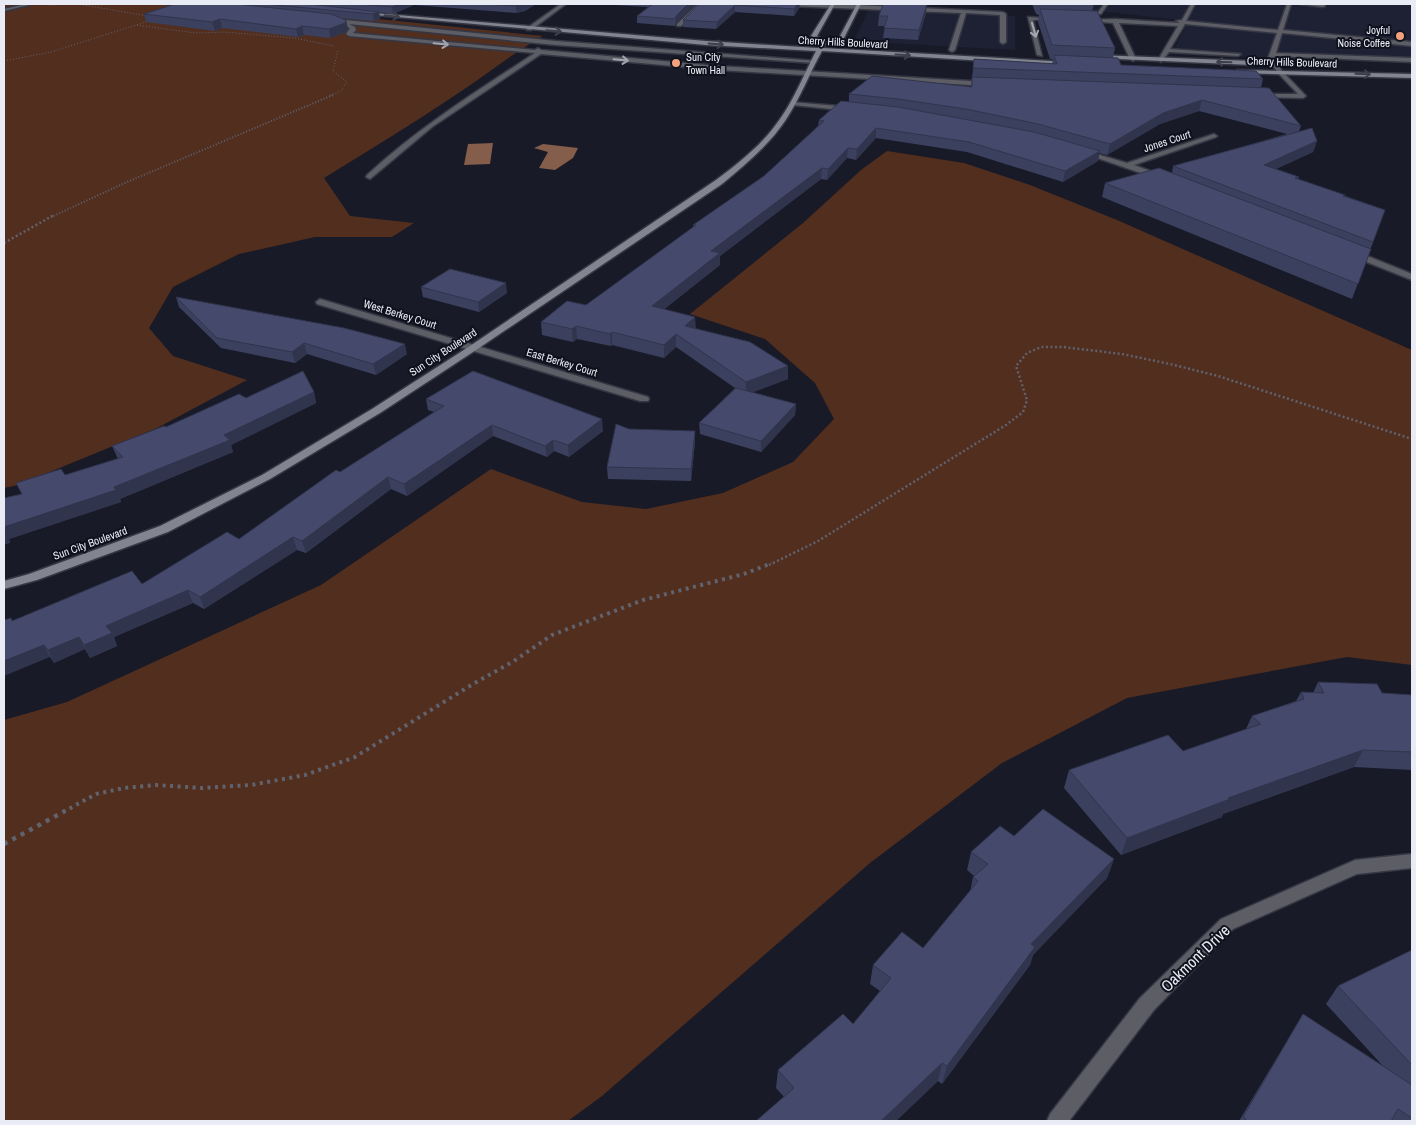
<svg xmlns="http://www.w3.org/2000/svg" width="1416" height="1125" viewBox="0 0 1416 1125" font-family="'Archivo Narrow',sans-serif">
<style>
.built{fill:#1e2134}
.green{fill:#522e1e}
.water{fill:#855d4b}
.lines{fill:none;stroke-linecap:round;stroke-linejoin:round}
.lane-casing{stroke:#353744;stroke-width:3}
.street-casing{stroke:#353744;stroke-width:3}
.secondary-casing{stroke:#353744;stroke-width:3}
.path-far4{stroke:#60626e;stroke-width:1;stroke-dasharray:1 2;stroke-linecap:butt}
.path-far3{stroke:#60626e;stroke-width:2;stroke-dasharray:1 2;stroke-linecap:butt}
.path-far2{stroke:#60626e;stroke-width:2.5;stroke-dasharray:2 2.5;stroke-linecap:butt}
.path-far1{stroke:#60626e;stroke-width:4;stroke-dasharray:3 4.5;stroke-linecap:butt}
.path{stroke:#60626e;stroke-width:4.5;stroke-dasharray:4 5.5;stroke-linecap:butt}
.lane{fill:#5d5e65;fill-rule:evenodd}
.street{fill:#5d5e65;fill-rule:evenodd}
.secondary{fill:#828590;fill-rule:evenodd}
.wall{fill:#3b405e}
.shaded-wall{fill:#30344c}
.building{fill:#454a6d;stroke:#30344c}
.oneway{stroke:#3d3f4b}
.oneway2{stroke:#a4a5ad}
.poi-dot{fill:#f1a17d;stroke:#0f111d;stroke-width:2}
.labels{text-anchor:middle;stroke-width:4;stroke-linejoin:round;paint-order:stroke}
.far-poi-label{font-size:11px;fill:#eaecf5;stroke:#0f111d;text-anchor:end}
.far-street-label{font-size:11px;fill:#eaecf5;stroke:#0f111d}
.near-street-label{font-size:16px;fill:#eaecf5;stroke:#0f111d}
</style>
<rect width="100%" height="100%" fill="#181a27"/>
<!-- built -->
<path class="built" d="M 1056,4 L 1412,4 L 1412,63 L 1172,54 L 1188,21 L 1089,10 Z
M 870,8 L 1015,16 L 1015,50 L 869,42 L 855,38 Z"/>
<!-- green -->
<path class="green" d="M 4,4 L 231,4 L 543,36 C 513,53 486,75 457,94 C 414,123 369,150 324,178 L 350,216 L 414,223 L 392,237 L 315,237 L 239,254 L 173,287 L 149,328 L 173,356 L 247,380 L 157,428 L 18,485 L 4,488 Z
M 887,151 L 964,163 L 1030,185 L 1117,220 L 1412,350 L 1412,665 L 1347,657 L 1127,698 L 1002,763 L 870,863 L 602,1096 L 568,1121 L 4,1121 L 4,720 L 67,702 L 321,585 L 491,469 L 582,502 L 646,509 L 723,493 L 793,462 L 834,419 L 815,383 L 765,339 L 690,314 L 803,223 L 861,170 Z"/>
<!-- water -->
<path class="water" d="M 493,143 L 490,164 L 464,165 L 468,144 Z
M 543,144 L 578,148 L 573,158 L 555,170 L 539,168 L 548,152 L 534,148 Z"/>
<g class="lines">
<defs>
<path id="lane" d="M 698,4 L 703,4 L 681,26 L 677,26 L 677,24 Z
M 762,4 L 858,5 L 1003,12 L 1006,14 L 1006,42 L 1003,44 L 1000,42 L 1000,15 L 966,13 L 955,50 L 952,52 L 949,50 L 961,13 C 895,10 830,8 764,5 Z
M 1104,4 L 1108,4 L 1101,14 L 1097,14 Z
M 1191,4 L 1195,4 L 1186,21 L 1278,30 L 1287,4 L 1291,4 L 1283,30 L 1412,42 L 1412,46 L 1282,33 L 1276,53 L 1412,58 L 1412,62 L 1275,56 L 1274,58 L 1282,71 L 1306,96 L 1303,98 L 1259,97 L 1257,94 L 1298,94 L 1278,73 L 1268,58 L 1277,33 L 1185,24 L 1170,49 L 1241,54 L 1238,56 L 1169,52 L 1161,62 L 1158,60 L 1178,26 L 1119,23 L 1136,59 L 1133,61 L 1130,59 L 1113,23 L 1081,20 L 1115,19 L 1180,23 L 1176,21 L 1182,20 Z
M 1300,4 L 1325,4 L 1325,6 L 1323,7 Z
M 1028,17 L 1057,19 L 1033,20 L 1042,56 L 1037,55 Z
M 335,19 L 556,41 L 817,61 L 814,63 L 556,45 L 349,24 L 355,27 L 356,30 L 353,33 L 362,34 L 535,50 L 538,48 L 541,50 L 718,66 L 987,82 L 990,84 L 987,86 L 718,70 L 541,54 L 432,127 L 370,179 L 366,177 L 367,175 C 418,128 477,91 535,53 L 349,36 L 346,34 L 350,28 L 333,22 Z"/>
<path id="street" d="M 26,4 L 33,4 L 4,11 L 4,9 Z
M 561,4 L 566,4 L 531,30 L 527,30 L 527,28 Z
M 791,102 L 850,107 L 853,109 L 850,111 L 793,105 L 790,103 Z
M 1214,134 L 1217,136 L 1216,137 L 1134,165 L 1164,176 L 1165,178 L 1161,180 L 1080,152 L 1083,150 L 1127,163 Z
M 1349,251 L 1355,251 L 1412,274 L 1412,280 L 1349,255 Z
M 320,299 L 648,397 L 649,399 L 648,401 L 640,401 L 317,304 L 316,302 Z
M 1412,854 L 1412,868 L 1357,874 L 1233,929 L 1154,1010 L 1069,1121 L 1047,1121 L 1050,1114 L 1140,998 L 1221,919 L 1355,860 Z"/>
<path id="secondary" d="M 831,4 L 835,4 L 817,36 L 825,41 L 839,38 L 857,4 L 861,4 L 843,40 L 826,44 L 823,48 L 1069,62 L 1072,64 L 1069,66 L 822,51 C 809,74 800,99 785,121 C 768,146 745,165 722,184 L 476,350 L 380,413 L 270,479 L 168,532 L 37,580 L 4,589 L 4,581 L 29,574 L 160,526 L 262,475 L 372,409 L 470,346 L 716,180 C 740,162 763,144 780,119 C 795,98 804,74 816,51 L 706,45 L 364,14 L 362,12 L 706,41 L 818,48 L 821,43 L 811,36 Z
M 1097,55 L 1252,61 L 1255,63 L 1252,65 L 1095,58 Z
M 1237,70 L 1412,74 L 1412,78 L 1239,73 Z"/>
</defs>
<!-- lane casing -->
<use href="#lane" class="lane-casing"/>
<!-- street casing -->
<use href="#street" class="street-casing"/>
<!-- secondary casing -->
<use href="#secondary" class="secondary-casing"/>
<!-- path-far4 -->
<path class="path-far4" d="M 77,4 L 148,16
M 49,5 L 71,4
M 137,25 L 150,20
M 4,61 L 51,52 L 136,25 L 196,33 L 225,32 L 294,38 L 334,46
M 330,96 L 341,91 L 347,82 L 333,71 L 338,50"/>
<!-- path-far3 -->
<path class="path-far3" d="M 51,217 L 127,182 L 333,95"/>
<!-- path-far2 -->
<path class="path-far2" d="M 4,243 L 54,215
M 769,565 L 818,541 L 1006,425 L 1023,412 L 1027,400 L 1016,366 L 1027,353 L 1041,347 L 1063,347 L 1122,354 L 1170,364 L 1218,376 L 1412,439"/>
<!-- path-far1 -->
<path class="path-far1" d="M 63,812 L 96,794 L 124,788 L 156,785 L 202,788 L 251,785 L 305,775 L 355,757 L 473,684 L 514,661 L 552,635 L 643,600 L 744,574 L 772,563"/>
<!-- path -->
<path class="path" d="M 4,844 L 65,811"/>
<!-- lane -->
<use href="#lane" class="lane"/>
<!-- street -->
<use href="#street" class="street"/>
<!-- secondary -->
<use href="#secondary" class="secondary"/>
</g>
<!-- wall -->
<path class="wall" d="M 175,4 L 317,4 L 314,4 L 321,5 L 321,4 L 536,4 L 525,11 L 516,13 L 414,5 L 393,14 L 379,12 L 380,19 L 374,21 L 340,18 L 346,20 L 348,29 L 346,32 L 330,38 L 304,35 L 298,37 L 222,28 L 215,31 L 146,22 L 144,14 Z
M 597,4 L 696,4 L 676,23 L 675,26 L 637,23 L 637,16 L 648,7 Z
M 699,4 L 800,4 L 799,8 L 794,16 L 735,12 L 716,29 L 683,27 L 683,20 Z
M 883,4 L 928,4 L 927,6 L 926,6 L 926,13 L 918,40 L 883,38 L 885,26 L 878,26 L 879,16 Z
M 1032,4 L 1094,4 L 1092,11 L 1115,48 L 1113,58 L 1121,65 L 1263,79 L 1261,88 L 1301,126 L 1299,131 L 1317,141 L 1313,152 L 1276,169 L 1299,177 L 1298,179 L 1385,210 L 1352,299 L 1102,197 L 1105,183 L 1172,173 L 1173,166 L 1287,134 L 1199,111 L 1160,124 L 1107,155 L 1099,153 L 1098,161 L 1063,182 L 967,152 L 876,138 L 856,160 L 847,158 L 827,180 L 821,179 L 720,256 L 720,265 L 664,309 L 696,329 L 788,366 L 788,379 L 752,392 L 796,404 L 795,415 L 761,452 L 700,434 L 699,423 L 735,388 L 676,347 L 664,358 L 612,345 L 611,346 L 577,339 L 573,342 L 542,335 L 541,322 L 586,305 L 693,228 L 693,225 L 764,176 L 818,126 L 819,120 L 849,102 L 849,94 L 971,87 L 974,59 L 1052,64 L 1053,59 L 1050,59 L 1038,22 L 1039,15 L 1036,14 Z
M 421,287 L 507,293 L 479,312 L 423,297 Z
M 176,297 L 407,354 L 376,375 L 307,354 L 295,363 L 221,348 L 179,307 Z
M 314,392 L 316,403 L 231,445 L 233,452 L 120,499 L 121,502 L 9,539 L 10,543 L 4,544 L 21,494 L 65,475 L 118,459 L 112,446 L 166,427 L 246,398 Z
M 426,399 L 603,431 L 569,457 L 554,451 L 547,457 L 493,436 L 407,496 L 391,489 L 306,553 L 297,550 L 204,609 L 193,603 L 114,637 L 117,646 L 90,658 L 85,649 L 54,663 L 50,657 L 12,621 L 142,584 L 239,539 L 340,472 L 434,412 L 428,410 Z
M 695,431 L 695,442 L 691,481 L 608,479 L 607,467 Z
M 1318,682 L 1382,693 L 1412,695 L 1412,770 L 1354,767 L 1223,814 L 1222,817 L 1121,855 L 1064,788 L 1069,770 L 1183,751 L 1246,729 L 1252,716 L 1296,701 L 1301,692 L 1313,693 Z
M 1014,836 L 1114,859 L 1107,878 L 1033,955 L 1030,965 L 942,1084 L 938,1081 L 896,1121 L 756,1121 L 784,1097 L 776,1088 L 778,1070 L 853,1024 L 880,991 L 870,984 L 873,965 L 923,948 L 970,892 L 973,877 L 974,876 L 967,870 L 971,852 Z
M 1412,950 L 1412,1121 L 1239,1121 L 1303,1014 L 1383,1066 L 1326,1004 L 1338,986 Z"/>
<!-- shaded-wall -->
<path class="shaded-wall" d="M 399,4 L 413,4 L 414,5 L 393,14 L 392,7 Z
M 524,4 L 536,4 L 525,11 L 516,13 L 516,6 Z
M 688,4 L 696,4 L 676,23 L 675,26 L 676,16 Z
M 798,4 L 800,4 L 799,8 L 794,16 L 794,9 Z
M 927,4 L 926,13 L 918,40 L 919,30 Z
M 735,5 L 735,12 L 716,29 L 717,22 Z
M 379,12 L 380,19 L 374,21 L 373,14 Z
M 220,19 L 222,28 L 215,31 L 212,22 Z
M 346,20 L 348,29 L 346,32 L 330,38 L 329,29 Z
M 302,26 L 304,35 L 298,37 L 296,29 Z
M 1202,100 L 1199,111 L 1160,124 L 1107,155 L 1110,144 L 1163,113 Z
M 876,128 L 876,138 L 856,160 L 857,149 Z
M 1317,141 L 1313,152 L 1261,176 L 1264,165 Z
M 848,148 L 847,158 L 827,180 L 828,169 Z
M 1100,151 L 1098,161 L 1063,182 L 1065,171 Z
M 822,168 L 821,179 L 720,256 L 720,265 L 652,319 L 652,306 L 711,251 Z
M 506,283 L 507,293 L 479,312 L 478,302 Z
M 695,317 L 696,329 L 685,326 Z
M 576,326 L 577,339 L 573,342 L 572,329 Z
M 612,332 L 612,345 L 611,346 L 610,334 Z
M 676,334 L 676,347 L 664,358 L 664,345 Z
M 304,343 L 307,354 L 295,363 L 292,352 Z
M 405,344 L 407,354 L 376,375 L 373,364 Z
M 788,366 L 788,379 L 746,395 L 746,382 Z
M 314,392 L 316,403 L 231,445 L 233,452 L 120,499 L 121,502 L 9,539 L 10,543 L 4,544 L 4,527 L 114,487 Z
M 796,404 L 795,415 L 761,452 L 761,441 Z
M 602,419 L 603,431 L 569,457 L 568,445 Z
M 492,425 L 493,436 L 407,496 L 404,484 Z
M 695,431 L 695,442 L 691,481 L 691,469 Z
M 553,440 L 554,451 L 547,457 L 545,446 Z
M 388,477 L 391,489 L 306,553 L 302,541 Z
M 293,537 L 297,550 L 204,609 L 200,597 Z
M 188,590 L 193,603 L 114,637 L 117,646 L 90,658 L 84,645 L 106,626 Z
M 79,637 L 85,649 L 54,663 L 48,650 Z
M 44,645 L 50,657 L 4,676 L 4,661 Z
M 1363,750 L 1354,767 L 1223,814 L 1222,817 L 1121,855 L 1127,838 L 1228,798 Z
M 1114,859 L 1107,878 L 1033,955 L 1030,965 L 942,1084 L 947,1066 L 1031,944 Z
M 942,1063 L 938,1081 L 896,1121 L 881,1121 Z"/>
<!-- building -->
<path class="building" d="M 175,4 L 236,4 L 331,14 L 346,20 L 345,23 L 329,29 L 302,26 L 296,29 L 220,19 L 212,22 L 144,14 Z
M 264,4 L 309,4 L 379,12 L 373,14 Z
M 359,4 L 399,4 L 392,7 Z
M 486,4 L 524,4 L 516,6 Z
M 653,4 L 688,4 L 676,16 L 675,19 L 637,16 Z
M 699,4 L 798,4 L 794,9 L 735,5 L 717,22 L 683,20 Z
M 883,4 L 927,4 L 919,30 L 884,28 L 888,16 L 879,16 Z
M 1040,9 L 1097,11 L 1115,48 L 1052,45 Z
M 1054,55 L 1118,58 L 1121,65 L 1256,71 L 1263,79 L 973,68 L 974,59 L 1057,64 Z
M 872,76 L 972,87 L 972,77 L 1269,88 L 1301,126 L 1202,100 L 1163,113 L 1110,144 L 1038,124 L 966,109 L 898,99 L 849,94 Z
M 841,101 L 898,107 L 1034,132 L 1100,151 L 1065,171 L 969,142 L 876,128 L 857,149 L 848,148 L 828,169 L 822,168 L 711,251 L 720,253 L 652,306 L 695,317 L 685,326 L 750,342 L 788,366 L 746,382 L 676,334 L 664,345 L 612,332 L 610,334 L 576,326 L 572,329 L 541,322 L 567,301 L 586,305 L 696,225 L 693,225 L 764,176 L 824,121 L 819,120 Z
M 1312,128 L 1317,141 L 1264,165 L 1299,177 L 1295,178 L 1345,195 L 1343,196 L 1385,210 L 1373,242 L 1173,166 Z
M 1159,168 L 1371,249 L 1358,284 L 1105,183 Z
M 450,269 L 506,283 L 478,302 L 421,287 Z
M 176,297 L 344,328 L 405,344 L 373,364 L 304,343 L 292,352 L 217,338 Z
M 303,371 L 314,392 L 224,435 L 230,440 L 114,487 L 116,490 L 4,527 L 4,498 L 22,494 L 16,483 L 61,469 L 65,475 L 123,457 L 112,446 L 164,426 L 166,427 L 239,394 L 246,398 Z
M 473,371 L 602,419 L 568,445 L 553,440 L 545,446 L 492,425 L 404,484 L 388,477 L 302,541 L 293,537 L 200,597 L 188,590 L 106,626 L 112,633 L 84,645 L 79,637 L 48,650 L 44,645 L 4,661 L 4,620 L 11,618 L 12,621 L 132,571 L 142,584 L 227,532 L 239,539 L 336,470 L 340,472 L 444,406 L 426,399 Z
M 736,388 L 796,404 L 761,441 L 699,423 Z
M 616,424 L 629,429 L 695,431 L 691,469 L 607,467 Z
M 1318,682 L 1377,684 L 1382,693 L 1412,695 L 1412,752 L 1363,750 L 1228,798 L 1230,799 L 1127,838 L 1069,770 L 1168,735 L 1183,751 L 1261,724 L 1252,716 L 1304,699 L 1301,692 L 1324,693 Z
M 1043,809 L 1114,859 L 1031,944 L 1035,947 L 947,1066 L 942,1063 L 881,1121 L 756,1121 L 794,1088 L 778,1070 L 843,1014 L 853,1024 L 891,978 L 873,965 L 902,932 L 923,948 L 978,881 L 973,877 L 988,864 L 971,852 L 1000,826 L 1014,836 Z
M 1412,950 L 1412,1065 L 1338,986 Z
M 1303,1014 L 1412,1085 L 1412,1118 L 1398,1109 L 1391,1121 L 1245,1121 L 1246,1119 L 1243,1117 Z"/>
<!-- one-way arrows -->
<defs><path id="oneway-shaft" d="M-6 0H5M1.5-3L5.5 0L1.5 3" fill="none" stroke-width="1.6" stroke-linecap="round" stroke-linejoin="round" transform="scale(1.25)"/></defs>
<g class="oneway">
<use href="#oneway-shaft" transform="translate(392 16) rotate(6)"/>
<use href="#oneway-shaft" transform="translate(554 31) rotate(5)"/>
<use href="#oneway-shaft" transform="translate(716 44) rotate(4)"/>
<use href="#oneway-shaft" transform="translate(903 55) rotate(3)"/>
<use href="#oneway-shaft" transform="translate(1224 62) rotate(-178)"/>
<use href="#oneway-shaft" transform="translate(1363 74) rotate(2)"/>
</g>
<g class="oneway2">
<use href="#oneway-shaft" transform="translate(1034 30) rotate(74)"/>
<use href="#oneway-shaft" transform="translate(441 44) rotate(5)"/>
<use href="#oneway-shaft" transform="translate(621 60) rotate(5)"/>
</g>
<!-- markers -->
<g class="poi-dot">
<circle cx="1400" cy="36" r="5"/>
<circle cx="676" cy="63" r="5"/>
</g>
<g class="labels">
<!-- far-poi labels -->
<g class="far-poi-label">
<text x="1390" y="34">Joyful<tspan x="1390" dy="13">Noise Coffee</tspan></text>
<text x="686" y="61" text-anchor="start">Sun City<tspan x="686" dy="13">Town Hall</tspan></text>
</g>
<!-- far-street labels -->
<g class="far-street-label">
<text transform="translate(843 42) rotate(3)" y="4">Cherry Hills Boulevard</text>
<text transform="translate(1292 62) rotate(2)" y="4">Cherry Hills Boulevard</text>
<text transform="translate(1167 141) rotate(-18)" y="4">Jones Court</text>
<text transform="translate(400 314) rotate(17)" y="4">West Berkey Court</text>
<text transform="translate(443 352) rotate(-33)" y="4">Sun City Boulevard</text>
<text transform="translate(562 362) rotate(17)" y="4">East Berkey Court</text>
<text transform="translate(90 543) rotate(-20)" y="4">Sun City Boulevard</text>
</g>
<!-- near-street labels -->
<g class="near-street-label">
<text transform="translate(1195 958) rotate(-44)" y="6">Oakmont Drive</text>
</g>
</g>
<!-- border -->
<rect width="1416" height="1125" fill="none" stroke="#eaecf5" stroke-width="10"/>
</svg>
